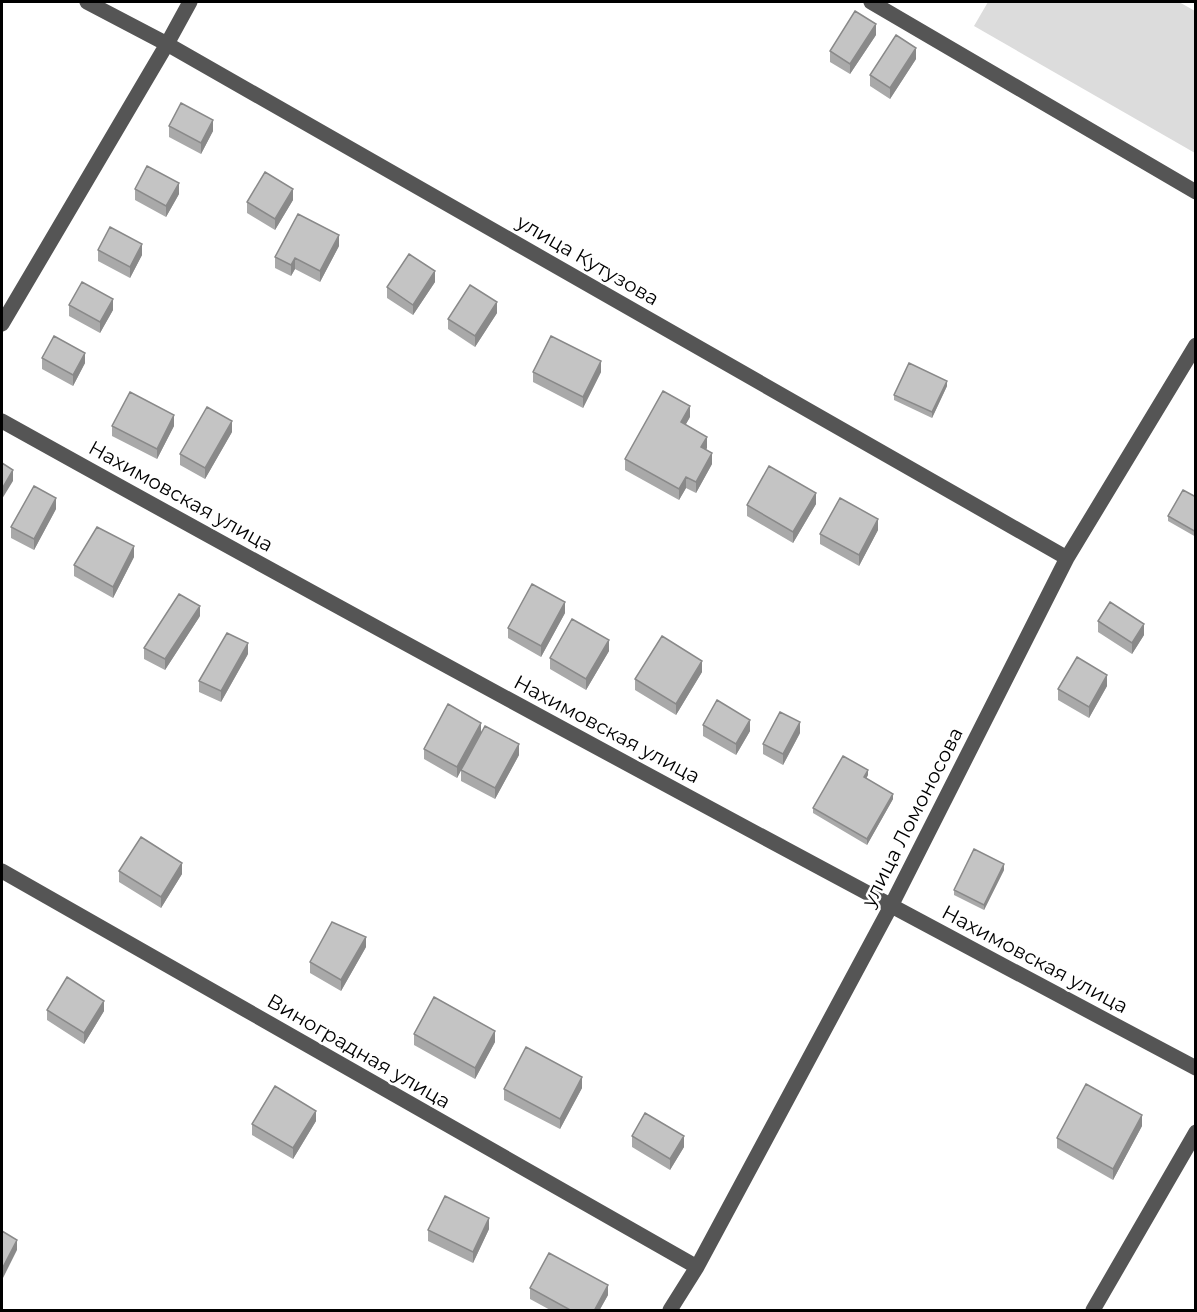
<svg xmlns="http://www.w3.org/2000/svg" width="1197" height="1312" viewBox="0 0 1197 1312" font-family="Montserrat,sans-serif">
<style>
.green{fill:#dcdcdc}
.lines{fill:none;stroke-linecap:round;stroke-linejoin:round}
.minor{stroke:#555;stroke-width:15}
.wall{fill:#a9a9a9}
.shaded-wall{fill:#898989}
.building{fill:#c4c4c4;stroke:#898989;stroke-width:1.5}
.labels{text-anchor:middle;stroke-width:5;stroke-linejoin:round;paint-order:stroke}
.street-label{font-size:20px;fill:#000;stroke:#fff}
</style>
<rect width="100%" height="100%" fill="#fff"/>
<!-- green -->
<path class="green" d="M 988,2 L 1179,2 L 1195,11 L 1195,153 L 974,26 Z"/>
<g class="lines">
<!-- minor -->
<path class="minor" d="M 87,2 L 167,44 L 1067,558
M 871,2 L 1196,192
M 2,324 L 167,44 L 190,2
M 2,421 C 397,641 796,856 1196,1068
M 2,871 L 697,1267
M 670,1310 L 697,1267 L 891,906 L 1067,558 L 1196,345
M 1093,1310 L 1196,1132"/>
</g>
<!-- wall -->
<path class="wall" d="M 876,35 L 850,74 L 830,62 L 830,51 Z
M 916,59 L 890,99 L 870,86 L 870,75 Z
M 169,126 L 213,131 L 201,154 L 169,137 Z
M 135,189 L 179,194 L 166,217 L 135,200 Z
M 293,200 L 275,230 L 247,213 L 247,202 Z
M 339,246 L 320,282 L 295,269 L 291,276 L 275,268 L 275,257 Z
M 98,250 L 142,255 L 130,278 L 98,261 Z
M 435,282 L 413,315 L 387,298 L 387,287 Z
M 69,305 L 113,310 L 100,333 L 69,316 Z
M 497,313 L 475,347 L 448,329 L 448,319 Z
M 42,358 L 85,363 L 73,386 L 42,369 Z
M 533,372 L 601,372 L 583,408 L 533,382 Z
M 947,386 L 932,418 L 894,400 L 894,395 Z
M 690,417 L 685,425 L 707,448 L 705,450 L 712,464 L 696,493 L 686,488 L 679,500 L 625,470 L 625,459 Z
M 112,426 L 174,426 L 157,459 L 112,436 Z
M 232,432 L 205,479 L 180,465 L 180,454 Z
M 1196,497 L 1196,537 L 1168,521 L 1168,516 Z
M 816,504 L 793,543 L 747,516 L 747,505 Z
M 56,509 L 34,550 L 11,538 L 11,527 Z
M 878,530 L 859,566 L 820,544 L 820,534 Z
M 134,557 L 113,598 L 74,576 L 74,565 Z
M 565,613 L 541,657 L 508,638 L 508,628 Z
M 200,616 L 165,670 L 144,659 L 144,648 Z
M 1098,621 L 1144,635 L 1132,654 L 1098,632 Z
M 609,651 L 586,690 L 550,669 L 550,658 Z
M 248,654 L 221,702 L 199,692 L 199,681 Z
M 702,672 L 676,715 L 635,690 L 635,679 Z
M 1107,686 L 1089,718 L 1058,700 L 1058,689 Z
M 703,725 L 750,731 L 736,755 L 703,736 Z
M 481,733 L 519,755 L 495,799 L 461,781 L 461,770 L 457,778 L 424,759 L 424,749 Z
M 800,733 L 783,765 L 763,754 L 763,744 Z
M 868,775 L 866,778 L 893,799 L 867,845 L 813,813 L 813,808 Z
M 1004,870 L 984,910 L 954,895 L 954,890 Z
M 119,871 L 182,874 L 161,908 L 119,882 Z
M 366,947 L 341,991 L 310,973 L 310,962 Z
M 47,1010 L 104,1011 L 84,1044 L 47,1020 Z
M 414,1034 L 495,1042 L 475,1079 L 414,1045 Z
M 582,1088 L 560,1129 L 504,1100 L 504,1089 Z
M 316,1121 L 293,1159 L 252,1135 L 252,1124 Z
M 1142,1126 L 1113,1180 L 1057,1148 L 1057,1138 Z
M 632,1136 L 684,1147 L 670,1170 L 632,1147 Z
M 489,1229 L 473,1263 L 428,1241 L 428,1230 Z
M 530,1288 L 608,1295 L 599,1311 L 552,1311 L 530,1299 Z"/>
<!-- shaded-wall -->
<path class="shaded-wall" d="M 876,24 L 876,35 L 850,74 L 850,64 Z
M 916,48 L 916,59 L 890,99 L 890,88 Z
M 213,120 L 213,131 L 201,154 L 201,143 Z
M 179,183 L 179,194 L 166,217 L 166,206 Z
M 293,189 L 293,200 L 275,230 L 275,219 Z
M 339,235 L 339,246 L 320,282 L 320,271 Z
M 142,244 L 142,255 L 130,278 L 130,267 Z
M 295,258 L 295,269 L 291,276 L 291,265 Z
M 435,271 L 435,282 L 413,315 L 413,305 Z
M 113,299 L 113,310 L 100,333 L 100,322 Z
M 497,302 L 497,313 L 475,347 L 475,336 Z
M 85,353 L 85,363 L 73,386 L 73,375 Z
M 601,361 L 601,372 L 583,408 L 583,397 Z
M 947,381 L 947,386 L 932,418 L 932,412 Z
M 690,406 L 690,417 L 681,433 L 681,422 Z
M 174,415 L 174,426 L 157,459 L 157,449 Z
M 232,421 L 232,432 L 205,479 L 205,468 Z
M 707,437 L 707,448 L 701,458 L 701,447 Z
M 712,453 L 712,464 L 696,493 L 696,482 Z
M 13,470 L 13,481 L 2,499 L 2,489 Z
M 686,477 L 686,488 L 679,500 L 679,489 Z
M 816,493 L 816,504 L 793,543 L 793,532 Z
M 56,498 L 56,509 L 34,550 L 34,539 Z
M 878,519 L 878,530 L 859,566 L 859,555 Z
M 134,546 L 134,557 L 113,598 L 113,587 Z
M 565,602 L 565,613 L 541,657 L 541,646 Z
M 200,606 L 200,616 L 165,670 L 165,659 Z
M 1144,624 L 1144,635 L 1132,654 L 1132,643 Z
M 609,640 L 609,651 L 586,690 L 586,679 Z
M 248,643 L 248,654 L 221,702 L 221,691 Z
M 702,661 L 702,672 L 676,715 L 676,704 Z
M 1107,675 L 1107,686 L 1089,718 L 1089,707 Z
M 750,720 L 750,731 L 736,755 L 736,744 Z
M 800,722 L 800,733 L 783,765 L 783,754 Z
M 481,723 L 481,733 L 457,778 L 457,767 Z
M 519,744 L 519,755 L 495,799 L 495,788 Z
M 868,770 L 868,775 L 864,783 L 864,777 Z
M 893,794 L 893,799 L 867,845 L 867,839 Z
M 182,863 L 182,874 L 161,908 L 161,897 Z
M 1004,864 L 1004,870 L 984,910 L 984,905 Z
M 366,937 L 366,947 L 341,991 L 341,980 Z
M 104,1001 L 104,1011 L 84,1044 L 84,1033 Z
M 495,1031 L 495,1042 L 475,1079 L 475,1068 Z
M 582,1077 L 582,1088 L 560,1129 L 560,1119 Z
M 316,1111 L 316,1121 L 293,1159 L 293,1148 Z
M 1142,1115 L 1142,1126 L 1113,1180 L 1113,1169 Z
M 684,1136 L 684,1147 L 670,1170 L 670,1159 Z
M 489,1218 L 489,1229 L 473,1263 L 473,1252 Z
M 17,1240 L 17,1250 L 2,1280 L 2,1269 Z
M 608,1285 L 608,1295 L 599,1311 L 594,1311 Z"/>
<!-- building -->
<path class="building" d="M 855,11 L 876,24 L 850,64 L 830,51 Z
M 896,35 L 916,48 L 890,88 L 870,75 Z
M 181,103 L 213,120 L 201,143 L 169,126 Z
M 147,166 L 179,183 L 166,206 L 135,189 Z
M 265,172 L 293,189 L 275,219 L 247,202 Z
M 298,214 L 339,235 L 320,271 L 295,258 L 291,265 L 275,257 Z
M 110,227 L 142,244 L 130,267 L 98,250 Z
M 409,254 L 435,271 L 413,305 L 387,287 Z
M 82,282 L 113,299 L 100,322 L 69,305 Z
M 470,285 L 497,302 L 475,336 L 448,319 Z
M 54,336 L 85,353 L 73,375 L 42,358 Z
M 551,336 L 601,361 L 583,397 L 533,372 Z
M 909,363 L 947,381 L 932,412 L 894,395 Z
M 663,391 L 690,406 L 681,422 L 707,437 L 701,447 L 712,453 L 696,482 L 686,477 L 679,489 L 625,459 Z
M 130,392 L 174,415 L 157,449 L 112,426 Z
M 207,407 L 232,421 L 205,468 L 180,454 Z
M 2,463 L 13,470 L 2,489 Z
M 769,466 L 816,493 L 793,532 L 747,505 Z
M 34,486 L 56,498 L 34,539 L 11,527 Z
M 1183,490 L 1196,497 L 1196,532 L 1168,516 Z
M 840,498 L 878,519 L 859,555 L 820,534 Z
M 97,527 L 134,546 L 113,587 L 74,565 Z
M 532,584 L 565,602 L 541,646 L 508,628 Z
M 179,594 L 200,606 L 165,659 L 144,648 Z
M 1110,602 L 1144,624 L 1132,643 L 1098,621 Z
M 572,619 L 609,640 L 586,679 L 550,658 Z
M 227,633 L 248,643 L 221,691 L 199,681 Z
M 662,636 L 702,661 L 676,704 L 635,679 Z
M 1077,657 L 1107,675 L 1089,707 L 1058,689 Z
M 717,700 L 750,720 L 736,744 L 703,725 Z
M 448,704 L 481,723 L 457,767 L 424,749 Z
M 780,712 L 800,722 L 783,754 L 763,744 Z
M 485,726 L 519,744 L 495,788 L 461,770 Z
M 843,756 L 868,770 L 864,777 L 893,794 L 867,839 L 813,808 Z
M 141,837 L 182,863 L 161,897 L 119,871 Z
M 974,849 L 1004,864 L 984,905 L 954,890 Z
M 332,922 L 366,937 L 341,980 L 310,962 Z
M 67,977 L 104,1001 L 84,1033 L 47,1010 Z
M 434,997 L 495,1031 L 475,1068 L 414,1034 Z
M 526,1047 L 582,1077 L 560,1119 L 504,1089 Z
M 1086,1084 L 1142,1115 L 1113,1169 L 1057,1138 Z
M 275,1086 L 316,1111 L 293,1148 L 252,1124 Z
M 645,1113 L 684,1136 L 670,1159 L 632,1136 Z
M 445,1196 L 489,1218 L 473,1252 L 428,1230 Z
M 2,1231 L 17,1240 L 2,1269 Z
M 549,1253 L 608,1285 L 594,1311 L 572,1311 L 530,1288 Z"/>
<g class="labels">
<!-- street labels -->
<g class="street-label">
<text transform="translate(588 260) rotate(30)" y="7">улица Кутузова</text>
<text transform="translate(181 496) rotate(29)" y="7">Нахимовская улица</text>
<text transform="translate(607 729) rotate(28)" y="7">Нахимовская улица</text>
<text transform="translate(912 817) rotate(-63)" y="7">улица Ломоносова</text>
<text transform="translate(1035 959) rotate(28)" y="7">Нахимовская улица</text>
<text transform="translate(359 1051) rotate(30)" y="7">Виноградная улица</text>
</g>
</g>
<!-- border -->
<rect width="1197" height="1312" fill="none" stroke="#000000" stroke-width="6"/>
</svg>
